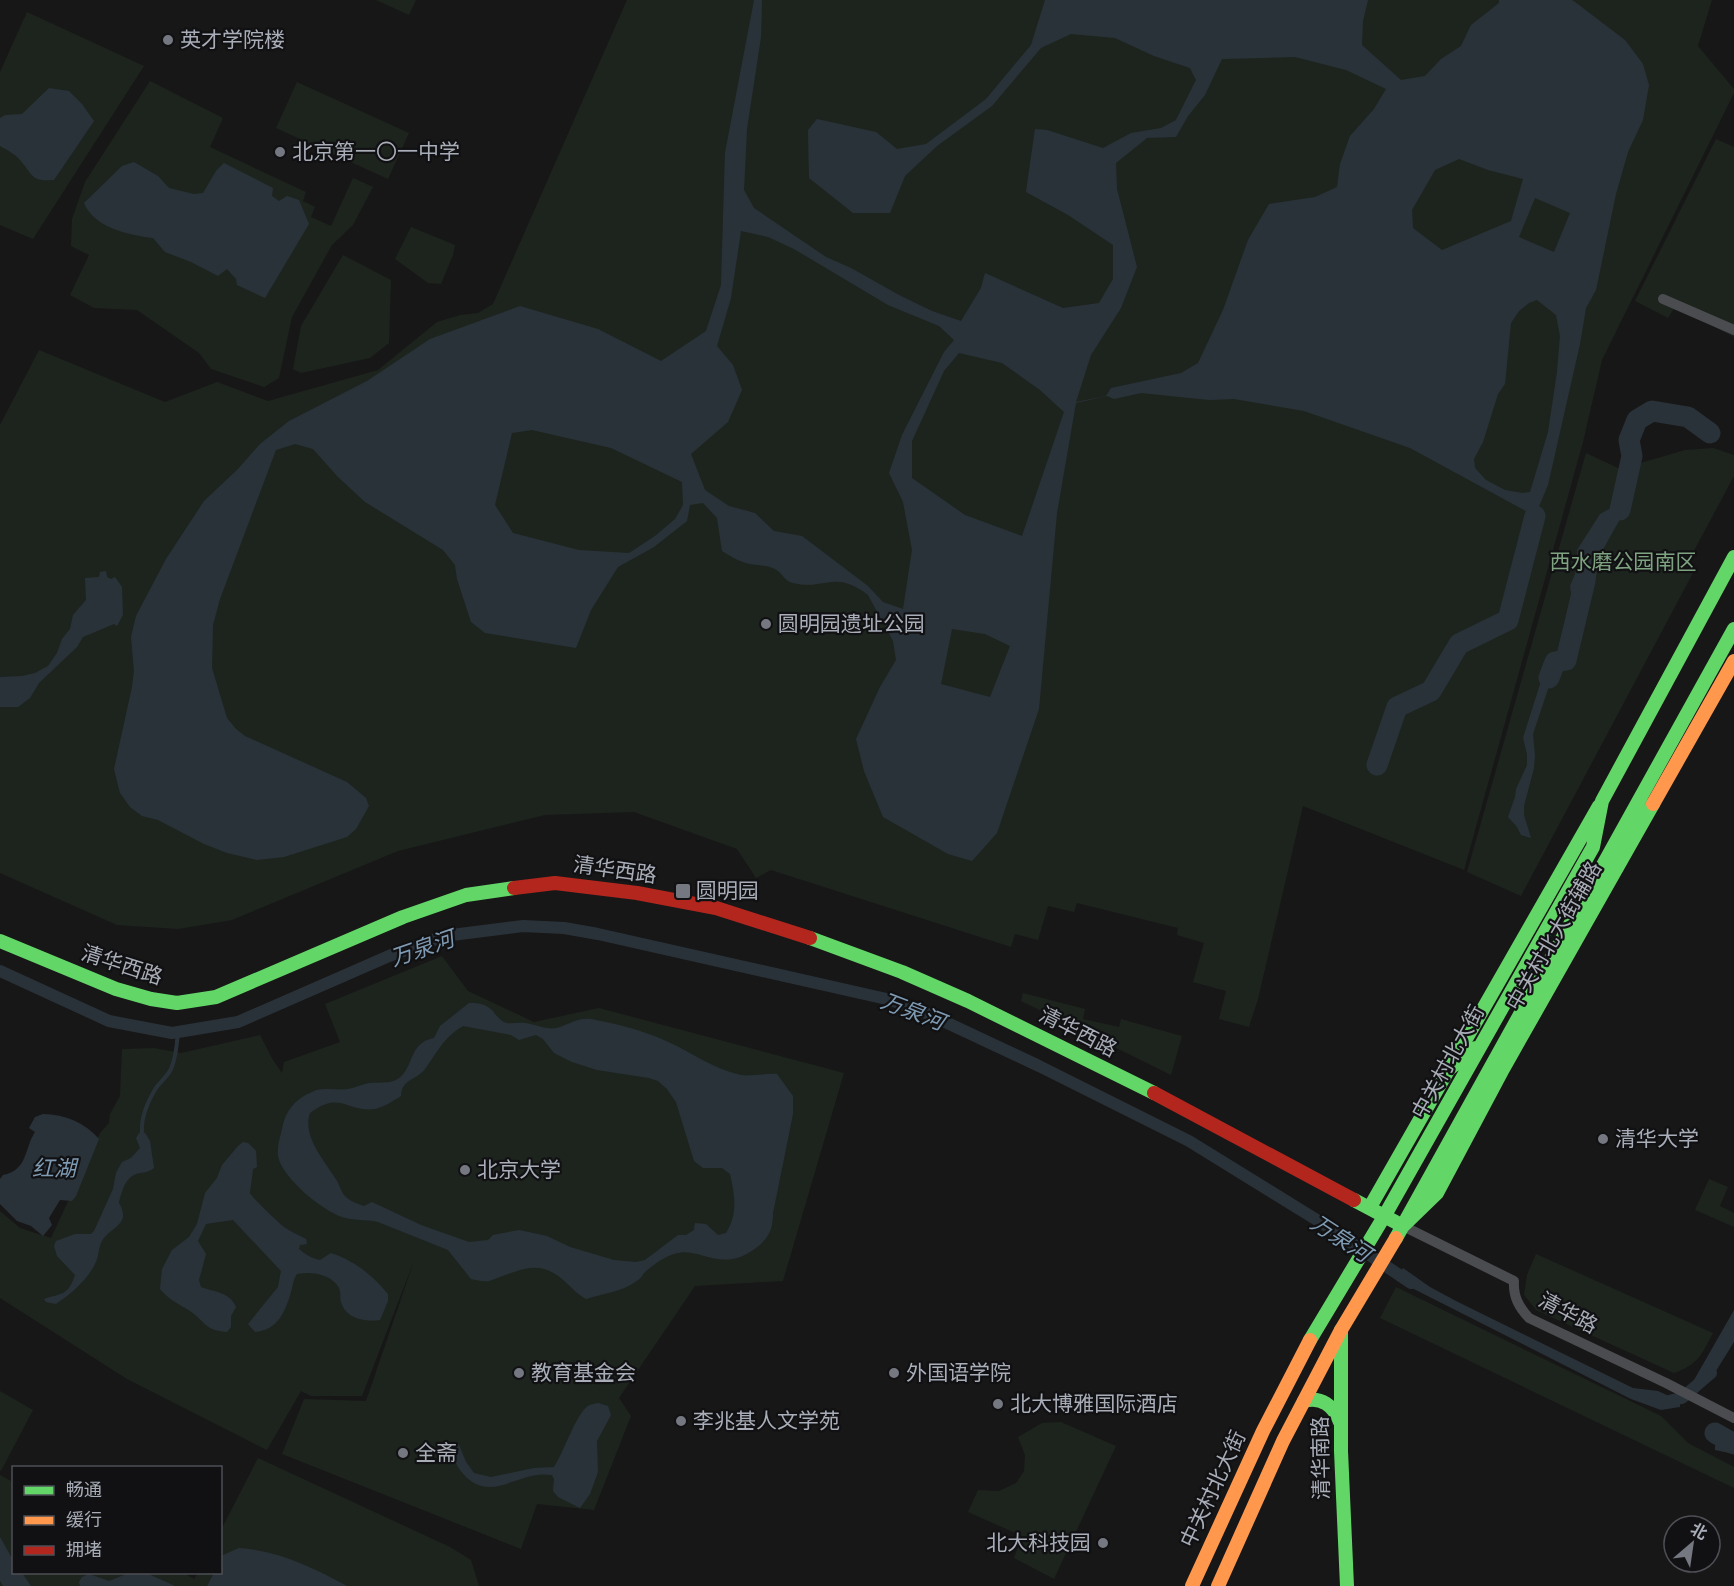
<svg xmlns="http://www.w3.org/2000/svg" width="1734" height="1586" viewBox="0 0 1734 1586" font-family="'Alegreya Sans','Noto Sans SC',sans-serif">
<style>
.green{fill:#1d241e}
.water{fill:#2a3239;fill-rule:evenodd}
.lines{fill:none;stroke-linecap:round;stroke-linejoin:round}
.stream{stroke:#2a3239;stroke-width:4}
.canal{stroke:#2a3239;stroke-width:12}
.river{stroke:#2a3239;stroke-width:21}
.street{stroke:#4b4c50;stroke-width:10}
.fast{stroke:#63d668;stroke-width:14}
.slow{stroke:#ff974d;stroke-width:14}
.jam{stroke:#b3261e;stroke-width:14}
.poi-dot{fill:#757880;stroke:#111113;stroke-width:2}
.labels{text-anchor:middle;stroke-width:4.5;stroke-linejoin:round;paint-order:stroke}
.poi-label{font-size:21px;fill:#a8adb8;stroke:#111113;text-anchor:start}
.park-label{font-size:21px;fill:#7fa381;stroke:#111113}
.street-label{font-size:21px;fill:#a8adb8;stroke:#111113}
.water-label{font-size:22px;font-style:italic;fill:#7f9bb3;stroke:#111113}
</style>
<rect width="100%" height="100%" fill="#171717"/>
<!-- green -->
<path class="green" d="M 376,0 L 416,0 L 409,15 Z
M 627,0 L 1712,0 L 1698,46 L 1734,89 L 1734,93 L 1602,360 L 1583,442 L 1464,870 L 1303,806 L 1258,999 L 1249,1027 L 1219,1019 L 1226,991 L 1193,982 L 1204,943 L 1177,935 L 1178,928 L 1077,903 L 1074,912 L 1048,906 L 1038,940 L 1015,934 L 1011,947 L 771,870 L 756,878 L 737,849 L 634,812 L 545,815 L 398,851 L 232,920 L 178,929 L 117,925 L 0,873 L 0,425 L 39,350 L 165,402 L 217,382 L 268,401 L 378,370 L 437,322 L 460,315 L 478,313 L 493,304 Z
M 27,12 L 144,66 L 33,239 L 0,225 L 0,72 Z
M 150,81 L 223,118 L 210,147 L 306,192 L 303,201 L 315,207 L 311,217 L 331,226 L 353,178 L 373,187 L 353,225 L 332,245 L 292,317 L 279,378 L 264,387 L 211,369 L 199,353 L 137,310 L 94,308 L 70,295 L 89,255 L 71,246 L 72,219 L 85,182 Z
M 297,82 L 409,133 L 388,179 L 276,128 Z
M 1716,139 L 1734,147 L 1734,337 L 1675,307 L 1668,318 L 1635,301 Z
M 411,227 L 455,245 L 453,255 L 441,284 L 428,283 L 395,259 Z
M 343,255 L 391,280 L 389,343 L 370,358 L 301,373 L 293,369 L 301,326 Z
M 1713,448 L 1734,455 L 1734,476 L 1689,560 L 1694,571 L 1521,896 L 1467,872 L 1586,453 L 1620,469 L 1685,450 Z
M 442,956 L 468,991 L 534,1022 L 599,1008 L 844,1073 L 783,1281 L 695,1286 L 619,1398 L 631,1416 L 594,1510 L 537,1504 L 521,1549 L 282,1454 L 304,1399 L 366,1401 L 414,1261 L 362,1396 L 311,1396 L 301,1391 L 267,1450 L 127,1379 L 0,1298 L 0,1211 L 20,1228 L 51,1238 L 100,1133 L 109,1123 L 110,1114 L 120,1096 L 122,1049 L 154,1048 L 181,1053 L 260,1035 L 273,1060 L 282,1073 L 284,1062 L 340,1042 L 325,1004 Z
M 1023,993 L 1085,1009 L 1083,1019 L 1119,1027 L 1121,1019 L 1182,1036 L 1171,1075 L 1021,1001 Z
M 1709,1179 L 1728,1187 L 1720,1206 L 1734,1213 L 1734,1227 L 1695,1210 Z
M 1536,1254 L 1713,1333 C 1702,1354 1698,1365 1674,1373 L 1536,1310 L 1524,1295 L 1527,1275 Z
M 1396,1287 L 1661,1416 L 1688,1443 L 1734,1467 L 1734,1488 L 1380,1318 Z
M 0,1391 L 33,1410 L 1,1471 L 0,1470 Z
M 1061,1422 L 1116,1446 L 1054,1579 L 1014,1558 L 1022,1536 L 968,1512 L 978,1490 L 999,1491 L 1016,1483 L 1024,1471 L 1025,1455 L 1018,1437 L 1042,1423 Z
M 258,1458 L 450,1547 L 471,1560 L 479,1586 L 0,1586 L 0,1475 L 13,1482 L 14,1572 L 182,1572 L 194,1579 L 198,1573 L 220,1572 L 221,1530 Z"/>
<!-- water -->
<path class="water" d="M 754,0 L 762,0 L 761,37 L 747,129 L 744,190 L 754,208 L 826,257 L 851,268 L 899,295 L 932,311 L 961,321 L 981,288 L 985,273 L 1063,308 L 1099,303 L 1113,279 L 1113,245 L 1068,215 L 1026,192 L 1035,129 L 1047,130 L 1103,148 L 1131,133 L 1161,128 L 1176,120 L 1196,80 L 1190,68 L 1154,56 L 1115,38 L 1071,34 L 1041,48 L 992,106 L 937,146 L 905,176 L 890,213 L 853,213 L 809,178 L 808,130 L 817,119 L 876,132 L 897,149 L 926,144 L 986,99 L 1031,45 L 1045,0 L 1368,0 L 1363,21 L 1362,45 L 1401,80 L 1425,76 L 1441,59 L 1461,46 L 1471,25 L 1499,3 L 1499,0 L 1572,0 L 1575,2 L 1625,40 L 1643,64 L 1649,85 L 1643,120 L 1628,152 L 1616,194 L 1596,290 L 1586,308 L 1580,344 L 1548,485 L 1535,516 L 1410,448 L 1304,411 L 1234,399 L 1209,400 L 1141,393 L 1114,399 L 1107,396 L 1076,403 L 1057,513 L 1039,709 L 997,833 L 972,861 L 948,854 L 883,817 L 864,771 L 856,739 L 880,687 L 896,660 L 893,641 L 868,595 C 834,569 825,591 793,583 C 784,581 782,572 775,569 C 766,564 752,566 743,562 C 736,560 729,555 722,551 L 717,518 L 703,503 L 690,505 L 687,521 L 654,547 L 618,567 L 591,610 L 576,648 L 485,633 L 471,622 L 457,579 L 455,565 L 443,550 L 365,502 L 338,477 L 313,449 L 295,444 L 276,450 L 220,599 L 213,625 L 212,668 L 227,718 L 236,729 L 245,736 L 347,782 L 366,798 L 369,806 L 356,829 L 347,837 L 284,857 L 257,860 L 227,853 L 204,844 L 158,820 L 142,816 L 130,807 L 120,793 L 114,769 L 132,687 L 134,671 L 131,637 L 136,616 L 166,559 L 204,501 L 238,469 L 260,444 L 289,421 L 367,381 L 430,339 L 520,306 L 598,329 L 661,361 L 706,331 L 721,285 L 725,153 ZM 1295,57 L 1346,70 L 1386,89 L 1374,109 L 1350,136 L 1340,164 L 1337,187 L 1315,197 L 1269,204 L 1248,240 L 1223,310 L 1198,363 L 1181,373 L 1111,388 L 1106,396 L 1076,402 L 1091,355 L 1121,308 L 1137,267 L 1117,189 L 1116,163 L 1147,138 L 1176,137 L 1188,116 L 1205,95 L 1222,59 ZM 1459,159 L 1488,170 L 1523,179 L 1511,221 L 1442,250 L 1413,228 L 1412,210 L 1435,170 ZM 1535,198 L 1570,213 L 1554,252 L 1519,237 ZM 741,231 L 768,237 L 794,249 L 888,305 L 939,326 L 954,340 L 944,352 L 902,435 L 889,473 L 903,502 L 912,550 L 903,609 L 883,602 L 868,586 L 802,536 L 774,531 L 755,513 L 729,506 L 705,490 L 691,454 L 728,422 L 742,390 L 733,365 L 717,346 L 731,298 ZM 1537,300 L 1556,315 L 1560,336 L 1557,372 L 1548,432 L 1530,492 L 1523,493 L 1505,490 L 1486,480 L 1475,468 L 1474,459 L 1483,442 L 1498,394 L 1505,384 L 1511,323 L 1519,311 L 1529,303 ZM 959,353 L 1002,363 L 1040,390 L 1064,412 L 1022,536 L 965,515 L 912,478 L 912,441 L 944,371 ZM 532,430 L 611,448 L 682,482 L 683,505 L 675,519 L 655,536 L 629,553 L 579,550 L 513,533 L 495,505 L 512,433 ZM 952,629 L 985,634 L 1010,646 L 990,697 L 941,684 Z
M 49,88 L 69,91 L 82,104 L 94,121 L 54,180 C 31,182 33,175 20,160 C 15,154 7,150 0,146 L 0,118 L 5,115 L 22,114 Z
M 134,162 L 158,176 L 169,188 L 194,194 L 203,193 L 216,171 L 224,163 L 273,188 L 272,196 L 279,201 L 287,196 L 299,200 L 309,224 L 265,298 L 237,285 L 236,279 L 227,269 L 218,276 L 191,262 L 165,252 L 153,238 C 129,235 94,228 84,203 L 122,166 Z
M 1624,483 L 1630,483 L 1623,504 L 1624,512 L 1582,587 L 1584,601 L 1564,664 L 1555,668 L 1533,734 L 1535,756 L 1534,768 L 1524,806 L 1524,815 L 1531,838 L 1521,835 L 1517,827 L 1508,817 L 1515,797 L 1516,789 L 1527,765 L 1527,754 L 1523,738 L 1547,662 L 1561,652 L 1573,618 L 1570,609 L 1572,600 L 1570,586 L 1578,567 L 1577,550 L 1600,514 L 1613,507 Z
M 106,571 L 107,577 L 111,579 L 115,577 L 122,587 L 123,615 L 117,626 L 114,624 L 83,637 L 77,647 L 39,683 L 30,698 L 18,707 L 0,707 L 0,677 L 22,676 L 35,673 L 48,666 L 57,653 L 62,639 L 70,629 L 73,615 L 86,600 L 85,578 L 99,577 L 100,572 Z
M 469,1003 C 497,1002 493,1020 507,1023 C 513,1024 519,1022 525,1023 C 534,1024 547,1030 556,1028 C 568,1025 578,1017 591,1019 C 617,1024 642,1030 666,1041 C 691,1052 713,1069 741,1075 C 752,1077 765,1073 777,1074 L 793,1096 L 793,1114 L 773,1213 C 773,1229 769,1238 756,1248 C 719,1276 699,1243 671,1255 C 663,1258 651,1266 644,1273 C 642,1276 641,1278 638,1280 C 623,1292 604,1293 586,1299 C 571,1291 563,1274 544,1269 C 526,1264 506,1276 489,1281 C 484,1282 477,1280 471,1279 L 448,1250 L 378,1222 C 366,1219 354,1221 342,1217 C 322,1210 282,1178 278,1156 C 277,1146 280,1138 282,1129 C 285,1111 295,1099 312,1092 C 322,1086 336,1091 348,1089 C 355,1088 362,1084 370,1083 C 379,1082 388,1084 396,1080 C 415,1070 407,1043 434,1038 L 440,1026 ZM 463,1026 L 511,1035 L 519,1040 L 536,1035 L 543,1039 L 554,1053 L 572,1062 L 597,1070 L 649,1078 L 658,1081 L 667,1089 L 676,1102 L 694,1161 L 703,1168 L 722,1168 L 730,1174 C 735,1196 738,1214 726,1233 L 718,1235 L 706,1224 L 695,1223 L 694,1230 L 686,1235 L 678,1235 L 645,1260 L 636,1262 L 614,1260 L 570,1247 L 547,1236 L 519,1230 L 493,1235 L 488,1240 L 469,1242 L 421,1225 L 372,1202 L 364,1206 C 358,1204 352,1202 347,1198 C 340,1192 340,1184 335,1178 C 324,1160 302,1136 310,1113 C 341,1090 347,1113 375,1109 C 384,1107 393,1101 401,1096 C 401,1079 417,1080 425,1069 C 438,1051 443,1038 463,1026 Z
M 43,1114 C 65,1114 85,1123 99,1139 L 76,1196 L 72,1201 L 60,1200 L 49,1218 L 52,1225 L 43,1236 L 31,1226 L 17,1221 L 0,1204 L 0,1179 L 3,1175 C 28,1170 24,1149 35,1132 L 29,1128 L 35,1117 Z
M 140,1132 L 145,1133 L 150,1141 L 154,1168 C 148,1173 143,1172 136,1174 C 125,1178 121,1193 119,1203 C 132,1225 111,1226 102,1241 C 99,1246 99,1253 97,1259 C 91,1277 71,1294 56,1304 L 46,1302 L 44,1299 C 62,1293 68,1296 75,1275 L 57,1256 L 54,1246 L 56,1241 L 75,1234 L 91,1234 L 94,1231 L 113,1189 L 116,1173 L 122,1162 L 131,1158 L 140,1148 L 136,1138 Z
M 243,1142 L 248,1143 L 256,1151 L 257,1167 L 253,1169 C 253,1172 250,1191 250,1193 C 251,1197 280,1224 284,1227 C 291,1232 299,1235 306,1239 L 307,1244 L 300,1245 L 299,1249 C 306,1255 311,1258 320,1260 L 331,1253 C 355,1261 372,1275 388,1294 L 388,1301 L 380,1320 C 365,1322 346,1319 341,1302 C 340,1297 341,1293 339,1288 C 332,1274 311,1271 297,1274 C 293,1280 293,1285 291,1292 C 285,1312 278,1330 255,1332 L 248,1324 L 278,1287 L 281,1271 L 233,1220 L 206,1224 L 198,1241 L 206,1254 L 199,1280 L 201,1287 C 214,1292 230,1292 236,1307 L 231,1316 L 231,1327 L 227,1332 C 204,1330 206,1322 190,1311 C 179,1304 169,1300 160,1289 L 162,1269 L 172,1250 L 189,1237 L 197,1224 L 205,1193 L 217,1178 L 222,1165 L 238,1146 Z
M 1403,1268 L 1430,1287 L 1456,1301 L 1633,1388 L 1658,1391 L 1680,1401 L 1680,1407 L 1661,1410 L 1631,1399 L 1396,1280 Z
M 1734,1310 L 1734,1342 L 1711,1379 L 1704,1385 L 1694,1380 Z
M 598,1403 L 608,1406 L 611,1415 L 597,1441 L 598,1472 L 590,1494 L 580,1508 L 558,1497 L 553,1491 L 554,1479 L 552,1475 C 548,1475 542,1474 538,1475 C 511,1478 490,1499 466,1477 C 457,1468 453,1459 452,1447 L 455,1443 L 459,1445 L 466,1462 L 474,1473 L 491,1477 L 534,1468 L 554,1467 C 564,1452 576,1414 588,1406 C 591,1404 595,1404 598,1403 Z
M 1724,1436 L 1734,1441 L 1734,1454 L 1715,1450 L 1715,1446 Z
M 0,1537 L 13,1560 L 14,1572 L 22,1573 L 31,1586 L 3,1586 L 0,1581 Z
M 239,1548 C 279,1551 312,1567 347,1586 L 207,1586 L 214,1573 L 220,1572 L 221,1559 L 223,1555 Z
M 144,1572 L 175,1586 L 80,1586 L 79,1582 L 82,1577 L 89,1574 L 109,1581 L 129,1573 Z"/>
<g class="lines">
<!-- stream -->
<path class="stream" d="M 142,1132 C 141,1117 148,1101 156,1088 C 161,1081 167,1077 171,1069 C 176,1058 177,1044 178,1032"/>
<!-- canal -->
<path class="canal" d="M 0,971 L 109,1021 L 172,1033 L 238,1022 L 389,956 L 444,936 L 523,926 L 564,928 L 598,934 L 891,1000 L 924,1012 L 1039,1066 L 1189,1141 L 1325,1225 L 1411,1283
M 1664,1402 L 1682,1398 L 1711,1373"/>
<!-- river -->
<path class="river" d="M 1620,510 L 1632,456 L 1629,440 L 1637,420 L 1652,411 L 1688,417 L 1710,433
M 1549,678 L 1555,662 L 1566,660 L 1585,581 L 1588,554
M 1377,765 L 1397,707 L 1431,691 L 1459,644 L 1508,620 L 1535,516
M 1715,1433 L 1734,1444"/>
<!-- street -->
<path class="street" d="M 1663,299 L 1734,330
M 1403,1226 L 1514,1281 C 1513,1297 1519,1307 1529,1318 L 1666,1383 L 1734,1418"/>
<!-- fast -->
<path class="fast" d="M 810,938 L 902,972 L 968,1001 L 1154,1093
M 0,941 L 116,989 L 151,999 L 177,1003 L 216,997 L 403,917 L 466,895 L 514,888
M 1449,1069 L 1476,1048
M 1354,1200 L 1403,1226 L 1437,1193 L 1503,1069 L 1653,804
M 1370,1207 L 1599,806
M 1396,1238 L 1734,629
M 1341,1330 L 1341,1451 L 1347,1586
M 1310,1340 L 1385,1215 L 1593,847 L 1602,801 L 1734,557
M 1304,1401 C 1321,1396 1334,1406 1340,1422"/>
<!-- slow -->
<path class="slow" d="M 1653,804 L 1734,661
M 1192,1586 L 1263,1431 L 1310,1340
M 1218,1586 L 1283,1441 L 1341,1330 L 1396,1238"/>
<!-- jam -->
<path class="jam" d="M 514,888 L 555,883 L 637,893 L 716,908 L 810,938
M 1154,1093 L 1354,1200"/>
</g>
<!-- markers -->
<g class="poi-dot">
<circle cx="168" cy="40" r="6"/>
<circle cx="280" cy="152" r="6"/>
<circle cx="766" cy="624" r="6"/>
<rect x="675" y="883" width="16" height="16" rx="3"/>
<circle cx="1603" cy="1139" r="6"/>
<circle cx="465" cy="1170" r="6"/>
<circle cx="519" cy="1373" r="6"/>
<circle cx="894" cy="1373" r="6"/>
<circle cx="998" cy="1404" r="6"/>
<circle cx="681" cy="1421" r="6"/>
<circle cx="403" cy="1453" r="6"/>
<circle cx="1103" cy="1543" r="6"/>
</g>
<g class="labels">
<!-- poi labels -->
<g class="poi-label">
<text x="180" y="47">英才学院楼</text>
<text x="292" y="159">北京第一〇一中学</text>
<text x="778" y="631">圆明园遗址公园</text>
<text x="696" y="898">圆明园</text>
<text x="1615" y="1146">清华大学</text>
<text x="477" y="1177">北京大学</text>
<text x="531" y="1380">教育基金会</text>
<text x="906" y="1380">外国语学院</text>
<text x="1010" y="1411">北大博雅国际酒店</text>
<text x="693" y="1428">李兆基人文学苑</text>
<text x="415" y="1460">全斋</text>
<text x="1091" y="1550" text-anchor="end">北大科技园</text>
</g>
<!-- park labels -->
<g class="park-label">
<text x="1623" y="569">西水磨公园南区</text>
</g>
<!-- street labels -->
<g class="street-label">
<text transform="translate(615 870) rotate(8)" y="7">清华西路</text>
<text transform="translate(1554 936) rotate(-60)" y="7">中关村北大街辅路</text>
<text transform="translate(122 965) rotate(18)" y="7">清华西路</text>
<text transform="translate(1078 1032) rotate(27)" y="7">清华西路</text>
<text transform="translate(1448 1062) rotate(-61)" y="7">中关村北大街</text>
<text transform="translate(1568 1313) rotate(28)" y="7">清华路</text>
<text transform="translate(1321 1458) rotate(-91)" y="7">清华南路</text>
<text transform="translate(1213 1489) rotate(-65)" y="7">中关村北大街</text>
</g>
<!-- water labels -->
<g class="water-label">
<text transform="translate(422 948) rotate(-19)" y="8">万泉河</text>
<text transform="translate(913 1011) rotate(21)" y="8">万泉河</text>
<text x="54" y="1176">红湖</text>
<text transform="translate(1341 1238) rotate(33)" y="8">万泉河</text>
</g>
</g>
<!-- legend -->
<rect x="12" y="1466" width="210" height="108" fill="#111113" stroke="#4d4f55" stroke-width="1.5"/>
<rect x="24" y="1486" width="30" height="9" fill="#63d668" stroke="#4d4f55" stroke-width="1.5"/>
<text x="66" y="1496" font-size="18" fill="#a8adb8">畅通</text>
<rect x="24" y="1516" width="30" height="9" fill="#ff974d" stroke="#4d4f55" stroke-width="1.5"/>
<text x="66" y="1526" font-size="18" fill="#a8adb8">缓行</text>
<rect x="24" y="1546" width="30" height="9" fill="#b3261e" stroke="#4d4f55" stroke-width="1.5"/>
<text x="66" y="1556" font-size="18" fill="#a8adb8">拥堵</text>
<!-- north arrow -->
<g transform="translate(1692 1544) rotate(29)"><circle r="28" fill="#111113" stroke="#4d4f55" stroke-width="1.5"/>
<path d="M0-4.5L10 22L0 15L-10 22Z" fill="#757880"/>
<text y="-9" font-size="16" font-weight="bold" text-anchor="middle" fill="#a8adb8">北</text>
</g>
</svg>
